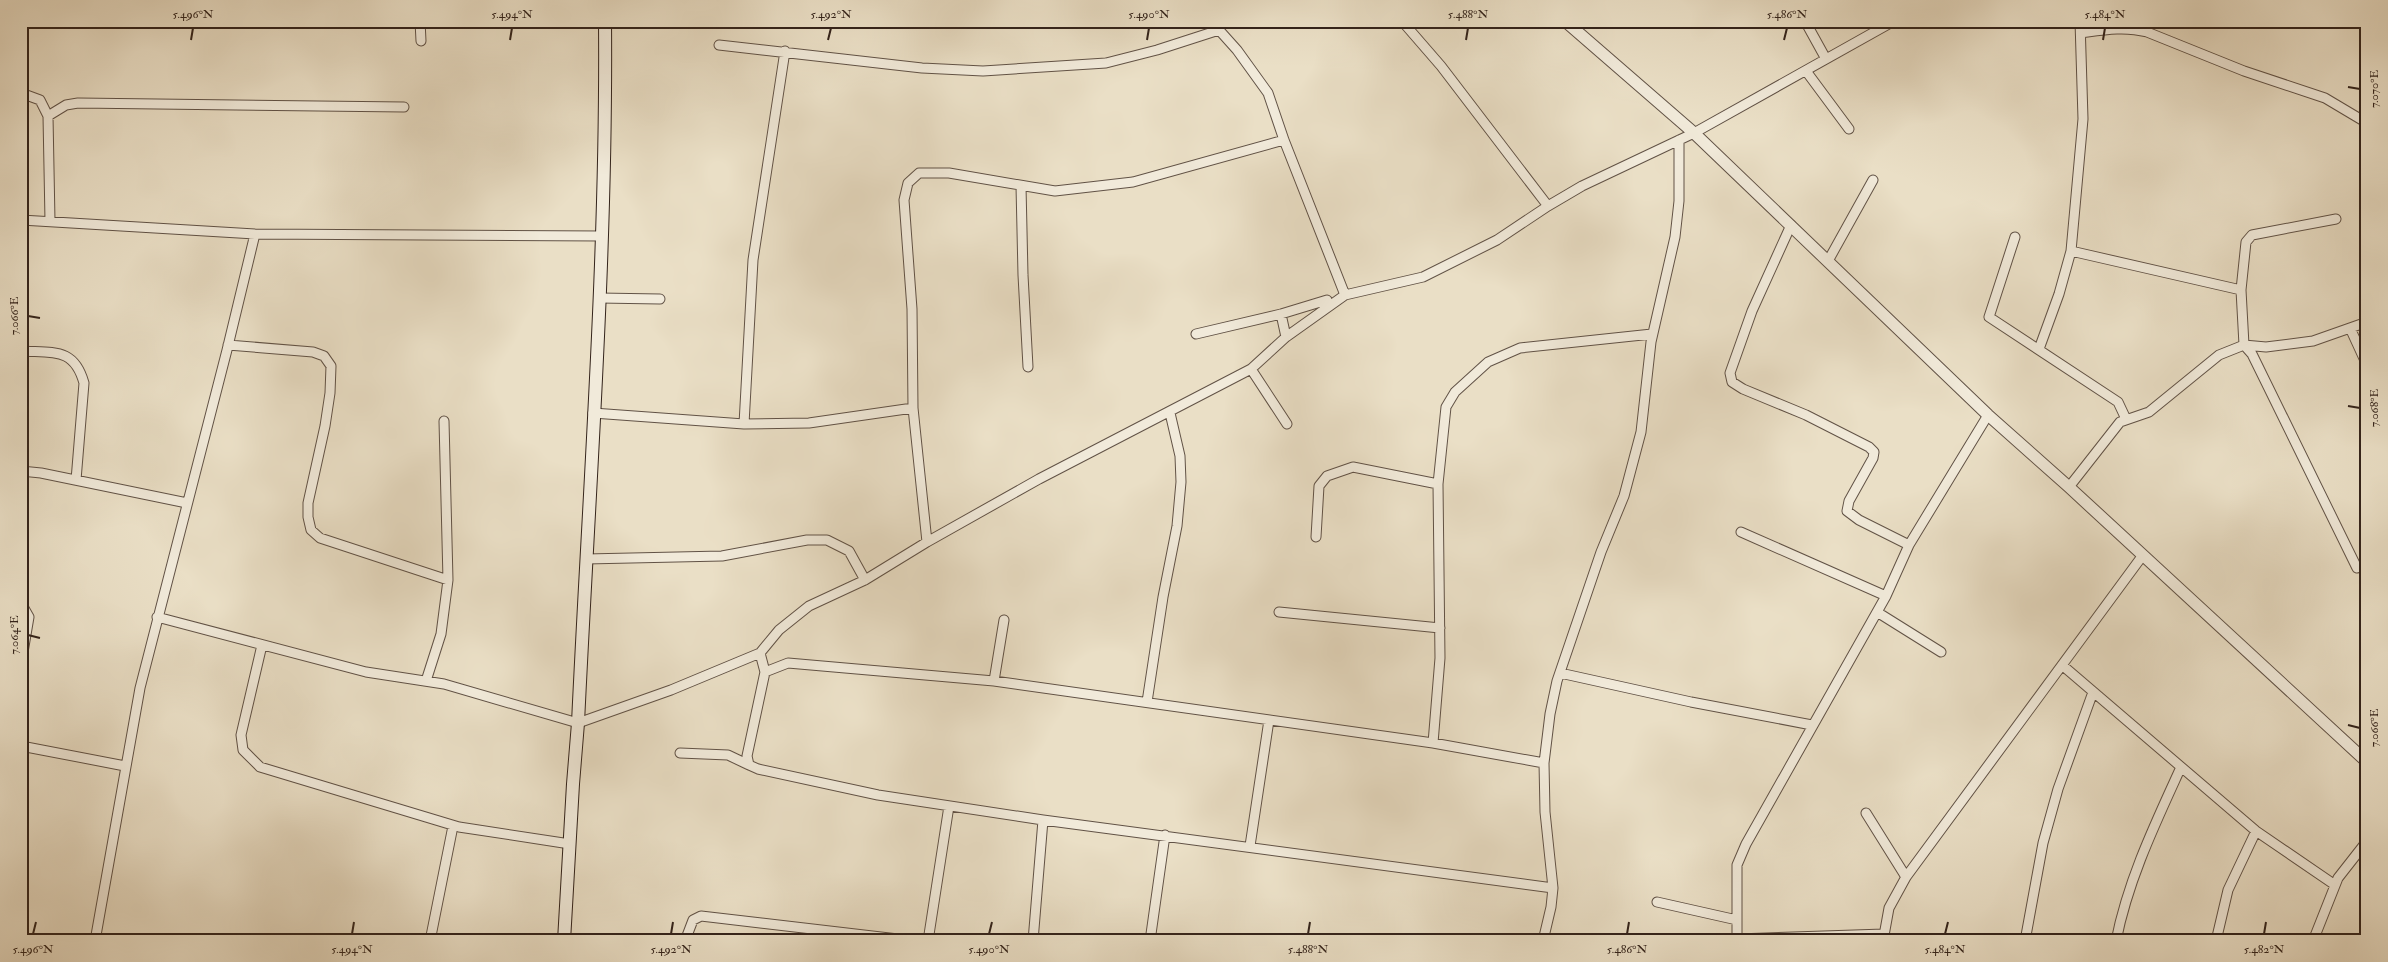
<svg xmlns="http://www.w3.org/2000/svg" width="2388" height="962" viewBox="0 0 2388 962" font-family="'IM FELL Double Pica',serif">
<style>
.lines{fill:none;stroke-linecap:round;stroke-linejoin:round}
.minor-casing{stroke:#615246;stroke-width:11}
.tertiary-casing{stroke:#615246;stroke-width:13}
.secondary-casing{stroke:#33231b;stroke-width:14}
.minor{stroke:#f1eada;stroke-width:9}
.tertiary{stroke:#f1eada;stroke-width:11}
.secondary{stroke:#f1eada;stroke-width:12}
.ticks{fill:none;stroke:#33231b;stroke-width:2}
.neatline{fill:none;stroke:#33231b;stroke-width:2}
.ticks-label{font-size:12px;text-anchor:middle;fill:#33231b}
</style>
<rect width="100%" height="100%" fill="#eadfc6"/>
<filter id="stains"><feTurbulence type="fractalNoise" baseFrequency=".004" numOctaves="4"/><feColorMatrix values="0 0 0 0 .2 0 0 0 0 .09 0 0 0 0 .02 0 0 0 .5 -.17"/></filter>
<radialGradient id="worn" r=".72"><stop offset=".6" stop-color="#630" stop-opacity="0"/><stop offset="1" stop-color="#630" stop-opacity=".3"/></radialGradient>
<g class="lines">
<defs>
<path id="minor" d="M 420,21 L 421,41
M 1211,21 L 1237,50 L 1268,93 L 1284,140 L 1345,295
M 1402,21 L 1441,66 L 1548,206
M 1805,21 L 1826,59
M 2081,33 C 2103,30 2124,26 2147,32 L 2244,71 L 2325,98 L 2367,123
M 719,45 L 922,68 L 983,71 L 1106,63 L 1157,50 L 1219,30
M 1806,71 L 1849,129
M 21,93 L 40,100 L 48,116 L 50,221
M 48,116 L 66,105 L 78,103 L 404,107
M 1021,186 L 1023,275 L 1028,367
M 2336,219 L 2252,235 L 2246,242 L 2241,290 L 2244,345 L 2252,354 L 2357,568
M 21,220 L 255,234 L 602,236
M 1791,225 L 1752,311 L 1730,373 L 1732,382 L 1743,389 L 1806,415 L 1869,447 L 1874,452 L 1873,458 L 1849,501 L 1847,511 L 1859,520 L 1909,545
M 2015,237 L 1989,317 L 2118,402 L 2126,419
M 2071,251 L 2241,290
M 1828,261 L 1873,180
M 599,298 L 660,299
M 1281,314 L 1286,337
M 2350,328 L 2367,365
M 1196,334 L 1281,314 L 1327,300
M 228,345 L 313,352 L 324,356 L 331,366 L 330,393 L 325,426 L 308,503 L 308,517 L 311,530 L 320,538 L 448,580
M 2039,349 L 2059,294 L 2071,251 L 2083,119 L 2080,21
M 21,351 C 53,353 74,347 84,383 L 76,480
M 1251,369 L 1287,424
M 593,413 L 744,424 L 809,423 L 913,408
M 744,424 L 753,260 L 785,51
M 21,471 L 41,473 L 187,503
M 2069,487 L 2120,422 L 2149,412 L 2219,355 L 2244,345 L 2266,347 L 2313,341 L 2367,322
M 1741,532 L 1886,596
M 1316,537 L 1319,486 L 1327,476 L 1353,467 L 1438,484
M 927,542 L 913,408 L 912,309 L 904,200 L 908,183 L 919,173 L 949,173 L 1055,191 L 1133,182 L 1284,140
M 586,559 L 722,556 L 807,540 L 827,540 L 849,551 L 865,580
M 21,603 L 29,617 L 21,664
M 1279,612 L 1440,628
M 1877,612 L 1941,652
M 157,617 L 366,672 L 444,684 L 578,723 L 671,690 L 760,653 L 779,630 L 809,606 L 865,580 L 927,542 L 1039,479 L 1251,369 L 1286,337 L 1345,295 L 1423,277 L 1497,240 L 1548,206 L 1582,186 L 1694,133 L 1894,21
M 262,645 L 241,735 L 243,750 L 260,767 L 459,827 L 570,844
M 760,653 L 765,672 L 747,756 L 749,765 L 758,769 L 878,795 L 1043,820 L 1553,888
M 2062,665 L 2256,831 L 2335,885
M 765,672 L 788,663 L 994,681 L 1433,743 L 1544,763
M 1560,673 L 1691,702 L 1812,725
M 426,681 L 441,634 L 448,580 L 444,421
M 994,681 L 1004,620
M 1147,702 L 1163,597 L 1177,526 L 1181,482 L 1180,456 L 1170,413
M 1433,743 L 1440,658 L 1438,484 L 1446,407 L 1455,392 L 1488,362 L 1520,348 L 1652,334
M 21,746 L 125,766
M 680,753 L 728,755 L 749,765
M 1866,813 L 1906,877
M 1250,846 L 1269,720
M 1657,902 L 1737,920
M 1737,939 L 1884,934
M 95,941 L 140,688 L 227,350 L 255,234
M 430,941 L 453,826
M 685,941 L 693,920 L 701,916 L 915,941
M 928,941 L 949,806
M 1033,941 L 1043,820
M 1150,941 L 1165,835
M 1543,941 L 1551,907 L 1553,888 L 1545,812 L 1544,763 L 1550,714 L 1557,681 L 1601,552 L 1624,496 L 1641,432 L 1651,342 L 1675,237 L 1679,201 L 1679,140
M 1737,941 L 1737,865 L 1746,844 L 1886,596 L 1909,545 L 1988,415
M 1883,941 L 1889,908 L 1906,877 L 2143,555
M 2025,941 L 2043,843 L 2058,789 L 2093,692
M 2116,941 C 2128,880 2155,824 2181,767
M 2216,941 L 2228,890 L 2256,831
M 2313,941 L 2338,878 L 2367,841"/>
<path id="tertiary" d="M 1565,21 L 1694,133 L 1988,415 L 2069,487 L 2367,762"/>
<path id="secondary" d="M 564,941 L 573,784 L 578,723 C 589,489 607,255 605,21"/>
</defs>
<!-- minor casing -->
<use href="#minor" class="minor-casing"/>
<!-- tertiary casing -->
<use href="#tertiary" class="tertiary-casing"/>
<!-- secondary casing -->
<use href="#secondary" class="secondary-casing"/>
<!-- minor -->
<use href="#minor" class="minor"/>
<!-- tertiary -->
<use href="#tertiary" class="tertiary"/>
<!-- secondary -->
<use href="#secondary" class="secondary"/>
</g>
<!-- ticks -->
<path class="ticks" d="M 191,40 L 193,28M 510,40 L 512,28M 828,40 L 831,28M 1147,40 L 1149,28M 1466,40 L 1468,28M 1784,40 L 1787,28M 2103,40 L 2105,28M 2348,87 L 2360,89M 28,316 L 40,318M 2348,406 L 2360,408M 28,635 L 40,638M 2348,725 L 2360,728M 33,934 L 36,922M 352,934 L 354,922M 671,934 L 673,922M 989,934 L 992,922M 1308,934 L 1310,922M 1627,934 L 1629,922M 1945,934 L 1948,922M 2264,934 L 2266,922"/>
<!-- margin -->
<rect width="2388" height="962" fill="none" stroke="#eadfc6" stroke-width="55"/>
<rect x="28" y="28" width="2332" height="906" class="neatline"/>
<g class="ticks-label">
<text x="193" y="18">5.496°N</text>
<text x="512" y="18">5.494°N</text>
<text x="831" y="18">5.492°N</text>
<text x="1149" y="18">5.490°N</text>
<text x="1468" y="18">5.488°N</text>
<text x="1787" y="18">5.486°N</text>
<text x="2105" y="18">5.484°N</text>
<text transform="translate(2374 89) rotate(-90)" y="4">7.070°E</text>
<text transform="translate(14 316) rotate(-90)" y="4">7.066°E</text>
<text transform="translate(2374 408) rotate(-90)" y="4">7.068°E</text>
<text transform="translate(14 635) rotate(-90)" y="4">7.064°E</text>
<text transform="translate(2374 728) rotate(-90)" y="4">7.066°E</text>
<text x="33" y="953">5.496°N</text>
<text x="352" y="953">5.494°N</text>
<text x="671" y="953">5.492°N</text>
<text x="989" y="953">5.490°N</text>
<text x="1308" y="953">5.488°N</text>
<text x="1627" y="953">5.486°N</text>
<text x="1945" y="953">5.484°N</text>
<text x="2264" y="953">5.482°N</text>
</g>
<rect width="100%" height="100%" filter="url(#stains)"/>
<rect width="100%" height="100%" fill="url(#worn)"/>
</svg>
